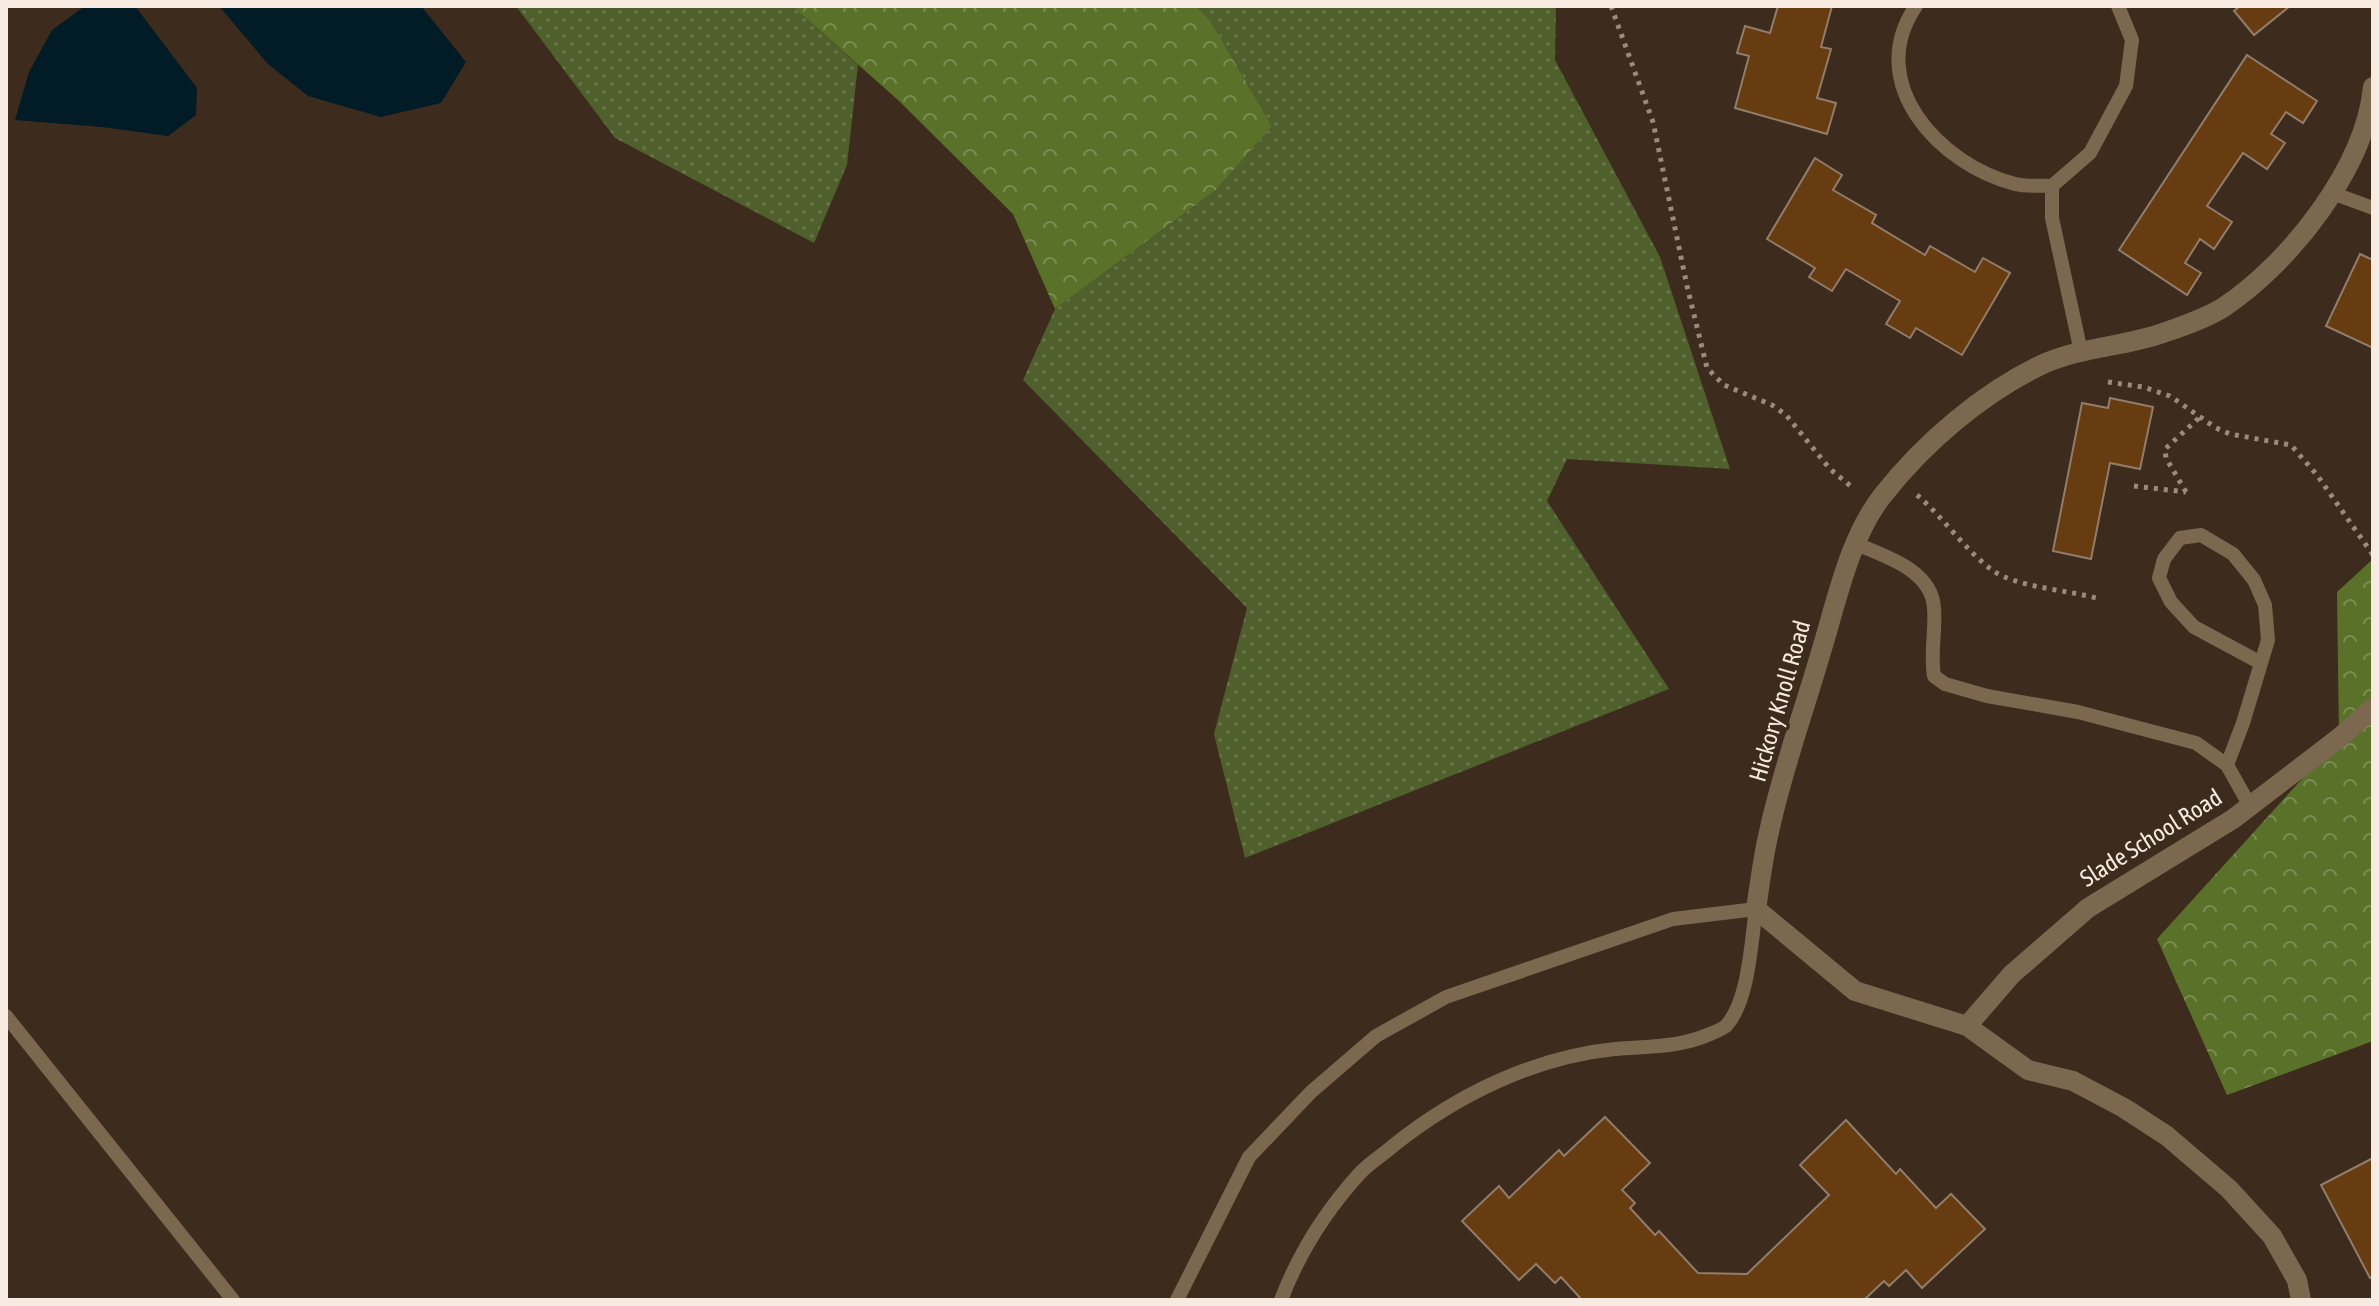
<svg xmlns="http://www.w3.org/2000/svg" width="2379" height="1306" viewBox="0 0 2379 1306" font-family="'Asap Condensed',sans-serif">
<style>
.grass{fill:url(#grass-dots)}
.forest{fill:url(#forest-crowns)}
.water{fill:#011b27}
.building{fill:#663c10;stroke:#927d6c;stroke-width:2}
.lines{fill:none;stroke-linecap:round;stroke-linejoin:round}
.path{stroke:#9a8b7f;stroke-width:5;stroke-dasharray:4 6;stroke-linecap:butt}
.service{stroke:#7c684e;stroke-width:14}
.minor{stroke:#7c684e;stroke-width:20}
.labels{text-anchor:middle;stroke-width:7;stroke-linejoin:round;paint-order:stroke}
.street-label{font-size:24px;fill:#f6eae1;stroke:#3d2b1d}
</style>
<defs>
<pattern id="grass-dots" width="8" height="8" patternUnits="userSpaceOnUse" patternTransform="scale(2)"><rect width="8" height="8" fill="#4f602c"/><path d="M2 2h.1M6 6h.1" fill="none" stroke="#69774a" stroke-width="1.8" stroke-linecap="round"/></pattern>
<pattern id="forest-crowns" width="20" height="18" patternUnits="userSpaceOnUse" patternTransform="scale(2)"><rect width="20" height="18" fill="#5a7129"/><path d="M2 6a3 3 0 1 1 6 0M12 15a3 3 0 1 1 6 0" fill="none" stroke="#7a8c52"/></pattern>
</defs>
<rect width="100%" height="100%" fill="#3d2b1d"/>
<!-- grass -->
<path class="grass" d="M 516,6 L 792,6 L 858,65 L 847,165 L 814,243 L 615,138 Z
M 1196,6 L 1556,6 L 1555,60 L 1660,257 L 1730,469 L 1567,459 L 1547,501 L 1669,689 L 1245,858 L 1214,734 L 1247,608 L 1023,380 L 1055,309 L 1216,190 L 1272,126 L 1210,20 Z"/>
<!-- forest -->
<path class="forest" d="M 792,6 L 1196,6 L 1210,20 L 1272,126 L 1216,190 L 1055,309 L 1013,214 L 898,100 Z
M 2373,559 L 2373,1041 L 2227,1095 L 2157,939 L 2339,738 L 2337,592 Z"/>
<!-- water -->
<path class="water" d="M 85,6 L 135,6 L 197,88 L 196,115 L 168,136 L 102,127 L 15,120 L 29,72 L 52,30 Z
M 219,6 L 421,6 L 466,62 L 441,103 L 381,117 L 308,96 L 268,64 Z"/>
<!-- building -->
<path class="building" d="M 1778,6 L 1832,6 L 1821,47 L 1831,49 L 1817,98 L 1836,103 L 1827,134 L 1735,108 L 1749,56 L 1737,53 L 1745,26 L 1770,33 Z
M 2240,6 L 2290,6 L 2254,35 L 2234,11 Z
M 2247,55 L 2317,101 L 2303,123 L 2286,112 L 2271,134 L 2285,143 L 2267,169 L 2243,153 L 2207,206 L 2232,222 L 2214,249 L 2200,239 L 2185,263 L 2201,273 L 2187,295 L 2119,250 Z
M 1815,158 L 1842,175 L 1833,190 L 1876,215 L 1872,223 L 1925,255 L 1930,246 L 1975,272 L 1983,258 L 2010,273 L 1962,355 L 1916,328 L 1910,338 L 1886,324 L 1900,301 L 1846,269 L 1832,291 L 1809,277 L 1815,268 L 1767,239 Z
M 2360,254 L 2373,260 L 2373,348 L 2326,326 Z
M 2110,398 L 2153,407 L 2140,469 L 2110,463 L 2091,559 L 2053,551 L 2082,403 L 2108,408 Z
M 1605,1117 L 1650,1163 L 1622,1190 L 1635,1203 L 1630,1208 L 1655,1235 L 1659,1231 L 1698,1273 L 1747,1274 L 1829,1195 L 1800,1165 L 1846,1120 L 1896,1174 L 1900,1169 L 1936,1208 L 1951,1194 L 1985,1229 L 1922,1288 L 1906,1270 L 1889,1286 L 1884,1281 L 1864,1300 L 1582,1300 L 1561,1277 L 1555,1283 L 1536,1264 L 1519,1280 L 1462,1221 L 1499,1186 L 1509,1198 L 1559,1150 L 1564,1156 Z
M 2373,1158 L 2373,1277 L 2370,1278 L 2321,1185 Z"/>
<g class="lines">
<!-- path -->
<path class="path" d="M 1611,6 L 1653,122 L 1687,286 L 1707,368 L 1724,385 L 1772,405 L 1786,415 L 1830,469 L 1853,488
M 2108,382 L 2143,387 L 2170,396 L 2216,428 L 2230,434 L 2291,445 L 2317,475 L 2373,555
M 2134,486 L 2186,492
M 2186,492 L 2166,458 L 2165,449 L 2200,417
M 1917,495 C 1944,518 1965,550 1992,570 C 2017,588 2070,590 2100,599"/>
<!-- service -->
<path class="service" d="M 1916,6 C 1863,83 1940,165 2015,184 C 2026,187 2041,185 2052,186 L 2090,153 L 2126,86 L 2132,40 L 2118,6
M 2052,186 L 2052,218 L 2081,352
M 2332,193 L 2373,208
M 1856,544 C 1884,556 1932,570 1934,608 C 1936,631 1930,653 1934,676 L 1945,684 L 1987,696 L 2078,712 L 2196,743 L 2227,765 L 2250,806
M 2227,765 L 2243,723 L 2268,640 L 2265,605 L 2254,580 L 2233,554 L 2201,535 L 2180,538 L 2164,559 L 2159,578 L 2171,602 L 2194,627 L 2261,663
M 6,1016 L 233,1300
M 1177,1300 L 1249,1157 L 1311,1092 L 1376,1036 L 1446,997 L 1673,919 L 1756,909 C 1751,942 1749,1001 1726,1026 C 1722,1029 1715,1032 1710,1034 C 1678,1048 1648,1046 1615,1049 C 1534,1057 1457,1095 1394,1145 C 1384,1154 1371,1162 1361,1172 C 1327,1209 1299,1253 1281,1300"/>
<!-- minor -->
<path class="minor" d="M 1967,1026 L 2012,974 L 2088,908 L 2233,819 L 2339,738 L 2373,708
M 2301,1300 L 2297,1280 L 2272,1236 L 2229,1189 L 2167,1136 L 2124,1108 L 2073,1081 L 2028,1070 L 1967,1026 L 1855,991 L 1756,909 C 1760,883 1763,857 1769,832 C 1782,771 1804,711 1821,652 C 1837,600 1849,538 1883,495 C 1924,443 1981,394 2041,365 C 2079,347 2123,347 2163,333 C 2183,326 2207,318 2224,307 C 2290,263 2365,168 2373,87"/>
</g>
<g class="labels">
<!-- street labels -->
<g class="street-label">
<text transform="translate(1780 701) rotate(-74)" y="8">Hickory Knoll Road</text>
<text transform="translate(2151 838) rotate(-32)" y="8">Slade School Road</text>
</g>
</g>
<!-- border -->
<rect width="2379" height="1306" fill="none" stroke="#f6eae1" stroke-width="16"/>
</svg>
